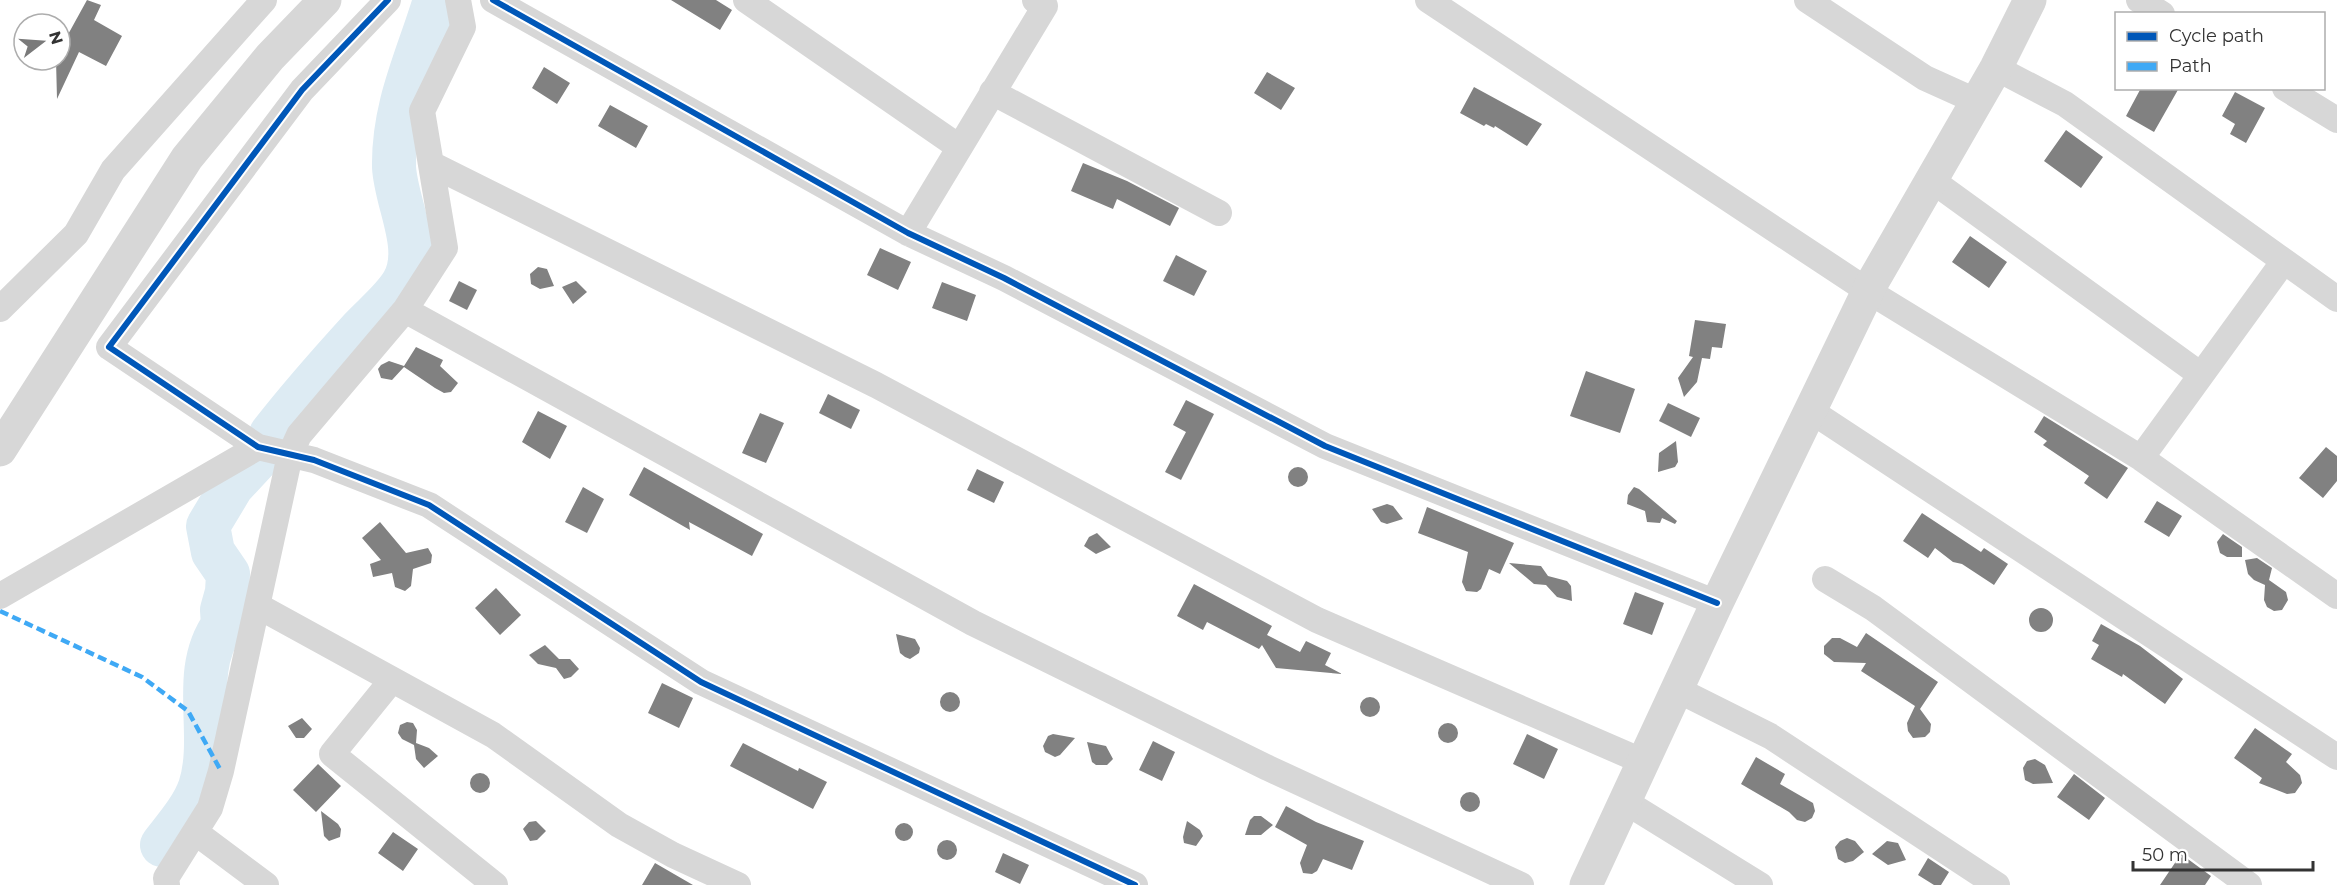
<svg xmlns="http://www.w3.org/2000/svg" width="2337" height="885" viewBox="0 0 2337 885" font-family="Montserrat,sans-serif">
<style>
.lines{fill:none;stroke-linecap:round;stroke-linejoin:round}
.river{stroke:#ddebf3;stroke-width:44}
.building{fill:#818181}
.minor{stroke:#d7d7d7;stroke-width:26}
.tertiary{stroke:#d7d7d7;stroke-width:33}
.quiet{stroke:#3fa9f5;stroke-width:4.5;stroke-dasharray:9 4.5;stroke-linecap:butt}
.cycleway-casing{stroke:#fff;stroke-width:10}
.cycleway{stroke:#0057b8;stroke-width:6}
</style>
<rect width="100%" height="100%" fill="#fff"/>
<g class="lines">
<!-- river -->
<path class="river" d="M 271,434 C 299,398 329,364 360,330 C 373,316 393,300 403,283 C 423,249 396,204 394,167 C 393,105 418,57 435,0
M 162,845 C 175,828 193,808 200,787 C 217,734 189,673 223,625 L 222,610 L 227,592 L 228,574 L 213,552 L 208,526 L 232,486 L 259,457"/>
</g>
<!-- building -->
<path class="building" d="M 87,0 L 101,5 L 94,20 L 122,36 L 106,66 L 79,52 L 57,99 L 56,60 L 60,60 L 60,49 Z
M 671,0 L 716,0 L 732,10 L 720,30 Z
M 544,67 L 570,83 L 557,104 L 532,88 Z
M 1267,72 L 1295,88 L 1281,110 L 1254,93 Z
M 1474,87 L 1542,124 L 1527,146 L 1495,126 L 1494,128 L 1486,124 L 1484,126 L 1460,113 Z
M 2141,88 L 2179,88 L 2154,132 L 2126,116 Z
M 2235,92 L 2265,108 L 2246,143 L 2230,134 L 2235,124 L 2222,116 Z
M 610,105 L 648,126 L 636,148 L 598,126 Z
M 2066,130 L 2103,157 L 2081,188 L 2044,161 Z
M 1083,163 L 1127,181 L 1179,208 L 1170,226 L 1117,199 L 1113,209 L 1071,191 Z
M 1970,236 L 2007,262 L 1989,288 L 1952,262 Z
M 880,248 L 911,262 L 898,290 L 867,275 Z
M 1176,255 L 1207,271 L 1194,296 L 1163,281 Z
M 538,267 L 547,269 L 554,286 L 540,289 L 531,284 L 530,274 Z
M 459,281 L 477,290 L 467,310 L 449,301 Z
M 576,281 L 587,292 L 573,304 L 562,287 Z
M 942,282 L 976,295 L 967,321 L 932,308 Z
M 1695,320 L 1726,324 L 1722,348 L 1712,347 L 1710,359 L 1702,358 L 1697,382 L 1684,397 L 1678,378 L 1693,357 L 1689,356 Z
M 416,347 L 443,360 L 440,366 L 458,383 L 451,392 L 444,393 L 435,388 L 404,367 L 392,380 L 381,378 L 378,369 L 381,365 L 389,361 L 404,366 Z
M 1586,371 L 1635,389 L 1620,433 L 1570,416 Z
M 828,394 L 860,410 L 851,429 L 819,413 Z
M 1186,400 L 1214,414 L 1181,480 L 1165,472 L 1186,432 L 1173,425 Z
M 1668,403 L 1700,418 L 1691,437 L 1659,421 Z
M 538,411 L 567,426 L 550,459 L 522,442 Z
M 760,413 L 784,423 L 766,463 L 742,453 Z
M 2044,416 L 2128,468 L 2107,499 L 2084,483 L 2089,476 L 2043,445 L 2047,441 L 2034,432 Z
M 1676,441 L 1678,462 L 1675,467 L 1658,472 L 1659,453 Z
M 2326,447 L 2337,456 L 2337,481 L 2323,498 L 2299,478 Z
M 644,467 L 763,534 L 752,556 L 689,522 L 690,530 L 629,495 Z
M1288 477a10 10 0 1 1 20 0a10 10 0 1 1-20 0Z
M 977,469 L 1004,482 L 994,503 L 967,490 Z
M 583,487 L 604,499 L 587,533 L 565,522 Z
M 1634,487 L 1639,489 L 1677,521 L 1675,524 L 1662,518 L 1660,523 L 1647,522 L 1645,511 L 1627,504 L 1628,495 Z
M 2157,501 L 2182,516 L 2169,537 L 2144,522 Z
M 1387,504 L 1393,506 L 1403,519 L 1387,524 L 1381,522 L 1372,509 Z
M 1427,507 L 1514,543 L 1500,574 L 1489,569 L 1481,589 L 1477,592 L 1466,591 L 1462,582 L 1468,552 L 1418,533 Z
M 1922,513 L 1981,552 L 1984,548 L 2008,564 L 1994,585 L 1962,564 L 1953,562 L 1935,548 L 1928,558 L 1903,541 Z
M 380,522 L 406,553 L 428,548 L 432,555 L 431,563 L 413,569 L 411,586 L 405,591 L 395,587 L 392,573 L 373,577 L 370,564 L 381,560 L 362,538 Z
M 1097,533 L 1111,547 L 1096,554 L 1084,546 L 1089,537 Z
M 2223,534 L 2242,547 L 2242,557 L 2227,557 L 2220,553 L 2217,542 Z
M 2257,558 L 2272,568 L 2269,580 L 2286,592 L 2288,600 L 2282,610 L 2274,611 L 2267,607 L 2264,600 L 2265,585 L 2254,580 L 2248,574 L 2245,560 Z
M 1509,563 L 1541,566 L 1548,576 L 1567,581 L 1571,586 L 1572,601 L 1557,597 L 1546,585 L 1534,584 Z
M 1194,584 L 1272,626 L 1267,635 L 1300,652 L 1306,641 L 1331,653 L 1325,665 L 1342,674 L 1276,668 L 1262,645 L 1259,649 L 1207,622 L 1203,630 L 1177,616 Z
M 496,588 L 521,615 L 500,635 L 475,608 Z
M 1635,592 L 1664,603 L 1652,635 L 1623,624 Z
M2029 620a12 12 0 1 1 24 0a12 12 0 1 1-24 0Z
M 2101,624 L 2140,646 L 2183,679 L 2165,704 L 2123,674 L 2122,677 L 2091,659 L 2099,645 L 2092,641 Z
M 1866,633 L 1938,682 L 1920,709 L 1931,724 L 1930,732 L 1925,737 L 1913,738 L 1908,731 L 1907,723 L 1915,706 L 1861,671 L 1866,663 L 1834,662 L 1824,654 L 1824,646 L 1832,638 L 1840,638 L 1857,647 Z
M 896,634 L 915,639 L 920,648 L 919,653 L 910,659 L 905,657 L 900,653 Z
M 545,645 L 559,659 L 570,659 L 579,669 L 571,677 L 564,679 L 556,668 L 538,664 L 529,655 Z
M 662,683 L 693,698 L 679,728 L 648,713 Z
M940 702a10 10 0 1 1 20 0a10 10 0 1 1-20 0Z
M1360 707a10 10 0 1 1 20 0a10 10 0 1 1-20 0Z
M 302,718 L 312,729 L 304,738 L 296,738 L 288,726 Z
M 407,722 L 413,723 L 417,730 L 416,743 L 429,748 L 438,756 L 424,768 L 416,759 L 414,745 L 402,739 L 398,733 L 400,725 Z
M1438 733a10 10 0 1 1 20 0a10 10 0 1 1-20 0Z
M 2255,728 L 2292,754 L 2286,762 L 2300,775 L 2302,783 L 2295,793 L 2287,794 L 2259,783 L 2262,778 L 2234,758 Z
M 1053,734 L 1075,738 L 1060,755 L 1055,757 L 1045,752 L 1043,746 L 1048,736 Z
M 1527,734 L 1558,749 L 1544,779 L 1513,764 Z
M 1153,741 L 1175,752 L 1162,781 L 1139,770 Z
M 1087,742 L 1106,746 L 1113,759 L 1107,765 L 1096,765 L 1092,762 Z
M 743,743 L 798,771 L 799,768 L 827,782 L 813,809 L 730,766 Z
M 1756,757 L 1785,774 L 1780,784 L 1813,803 L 1815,811 L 1812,818 L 1805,822 L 1797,820 L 1789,812 L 1741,784 Z
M 2035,759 L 2045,765 L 2053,783 L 2033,784 L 2025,780 L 2023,768 L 2027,761 Z
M 318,764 L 341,786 L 316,812 L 293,790 Z
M470 783a10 10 0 1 1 20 0a10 10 0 1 1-20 0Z
M 2074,774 L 2105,798 L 2089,820 L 2057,797 Z
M1460 802a10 10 0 1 1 20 0a10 10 0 1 1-20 0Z
M 1286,806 L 1316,822 L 1364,841 L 1352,870 L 1323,859 L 1317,871 L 1312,874 L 1303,873 L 1300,863 L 1307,845 L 1275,827 Z
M 321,811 L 338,824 L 341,829 L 340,837 L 329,841 L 324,836 Z
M 1254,816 L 1261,816 L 1273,825 L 1261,835 L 1245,835 L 1250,820 Z
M 536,821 L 546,831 L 537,840 L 530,841 L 523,829 L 529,822 Z
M 1187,821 L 1200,830 L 1203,836 L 1196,846 L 1184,843 L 1183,837 Z
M895 832a9 9 0 1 1 18 0a9 9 0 1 1-18 0Z
M 393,832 L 418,849 L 403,871 L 378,853 Z
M 1847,838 L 1855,841 L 1864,852 L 1853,861 L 1845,863 L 1838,859 L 1835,847 L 1840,841 Z
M937 850a10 10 0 1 1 20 0a10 10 0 1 1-20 0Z
M 1887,841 L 1898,843 L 1906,860 L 1888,865 L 1872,854 Z
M 1003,853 L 1029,865 L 1020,884 L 995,872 Z
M 2181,854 L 2211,876 L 2205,885 L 2160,885 Z
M 1928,858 L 1949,872 L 1941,885 L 1934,885 L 1918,875 Z
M 655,863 L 693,885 L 642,885 Z"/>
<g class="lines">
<!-- minor -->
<path class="minor" d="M 388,0 L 302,90 L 109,347 L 258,447 L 314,460 L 429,505 L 701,682 L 1135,885
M 493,0 L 908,233 L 1004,278 L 1325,446 L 1717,603
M 746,0 L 959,147
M 1428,0 L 1868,291 L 2141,458 L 2337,596
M 1807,0 L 1925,78 L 1976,101
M 2139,0 L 2162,14
M 1996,68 L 2065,104 L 2337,299
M 2285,88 L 2337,120
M 992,92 L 1219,213
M 431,164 L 876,385 L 1317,620 L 1644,762
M 1930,179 L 2201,375
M 908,233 L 1045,6 L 1035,0
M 0,309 L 76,234 L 113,170 L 264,0
M 405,310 L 973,623 L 1268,768 L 1521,885
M 1811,411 L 2337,757
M 2141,458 L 2284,261
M 1825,579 L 1873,608 L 2249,885
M 0,596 L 258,447
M 258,606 L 493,735 L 619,825 L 673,855 L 738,885
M 392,680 L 332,754 L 495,885
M 1678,690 L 1770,736 L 1997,885
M 1624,801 L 1760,885
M 195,832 L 266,885
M 167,885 L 166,878 L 210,808 L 221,771 L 290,455 L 299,435 L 405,310 L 445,248 L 422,111 L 463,27 L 458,0"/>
<!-- tertiary -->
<path class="tertiary" d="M 0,450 L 187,158 L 270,57 L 325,0
M 1586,885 L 1717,603 L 1872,283 L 1996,68 L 2030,0"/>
<!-- quiet -->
<path class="quiet" d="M 0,611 L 142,677 L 188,711 L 221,771"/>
<defs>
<path id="cycleway" d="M 388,0 L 302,90 L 109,347 L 258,447 L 314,460 L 429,505 L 701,682 L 1135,885
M 493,0 L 908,233 L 1004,278 L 1325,446 L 1717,603"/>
</defs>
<!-- cycleway casing -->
<use href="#cycleway" class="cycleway-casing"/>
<!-- cycleway -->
<use href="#cycleway" class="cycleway"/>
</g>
<!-- legend -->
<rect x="2115" y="12" width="210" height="78" fill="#ffffff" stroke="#adadad" stroke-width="1.5"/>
<rect x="2127" y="32" width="30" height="9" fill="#0057b8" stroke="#adadad" stroke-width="1.5"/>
<text x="2169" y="42" font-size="18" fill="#333333">Cycle path</text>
<rect x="2127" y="62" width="30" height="9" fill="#3fa9f5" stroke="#adadad" stroke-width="1.5"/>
<text x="2169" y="72" font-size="18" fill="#333333">Path</text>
<!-- north arrow -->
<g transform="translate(42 42) rotate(73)"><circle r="28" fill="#ffffff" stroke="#adadad" stroke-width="1.5"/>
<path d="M0-4.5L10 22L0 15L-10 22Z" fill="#7a7a7a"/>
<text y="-9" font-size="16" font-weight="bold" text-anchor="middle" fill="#333333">N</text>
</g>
<!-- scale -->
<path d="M2133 861v9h180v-9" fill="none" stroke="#333333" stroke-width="3"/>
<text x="2142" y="861" font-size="18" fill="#333333" stroke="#ffffff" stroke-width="4.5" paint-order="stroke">50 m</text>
</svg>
